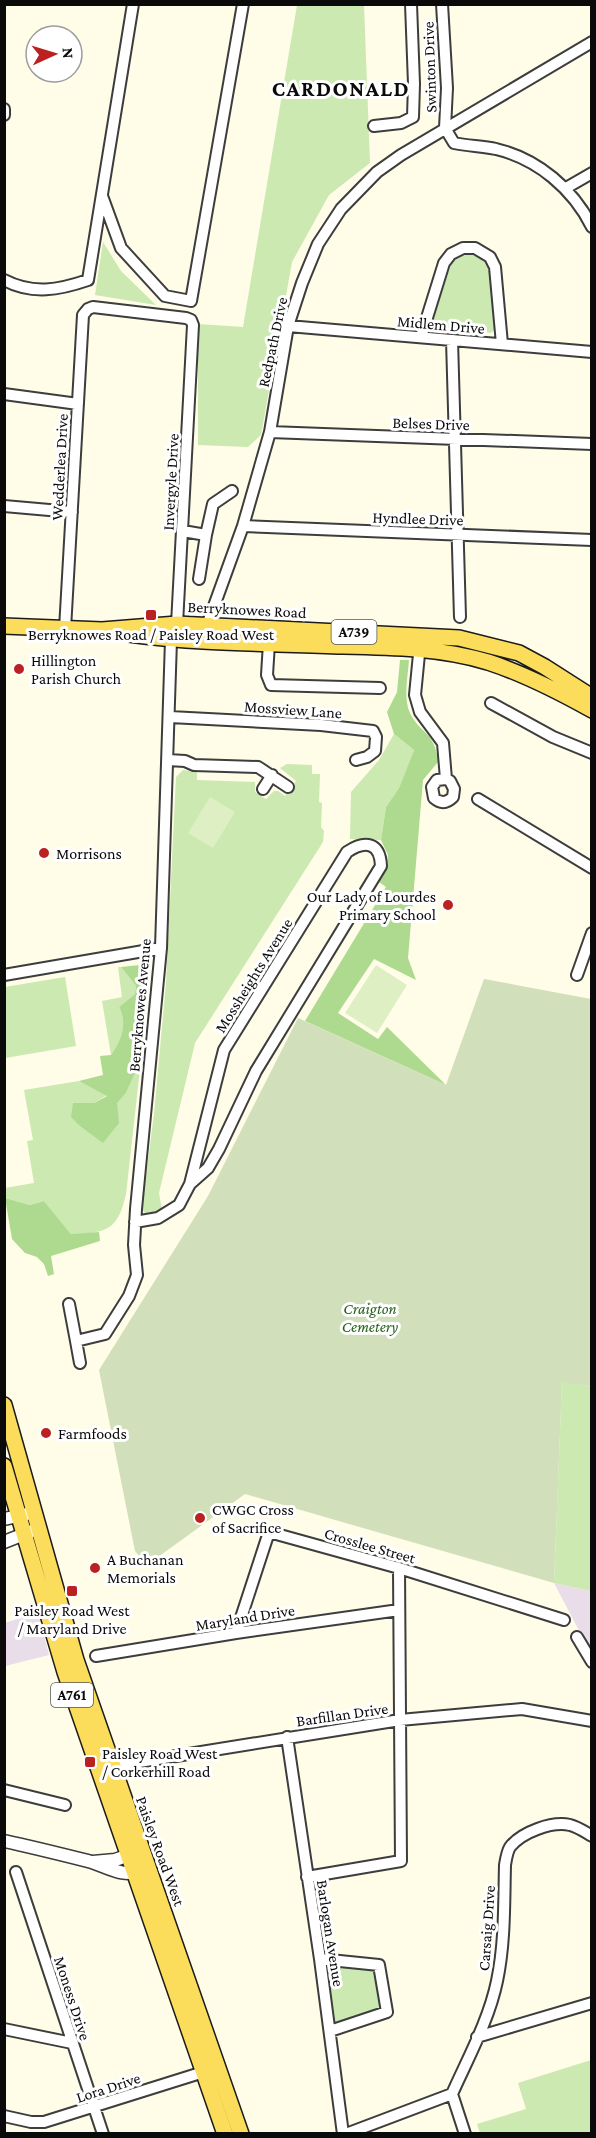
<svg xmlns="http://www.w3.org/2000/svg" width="596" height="2138" viewBox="0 0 596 2138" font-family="'Crimson Pro',serif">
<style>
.industrial{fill:#e9ddea}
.green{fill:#cbe9b1}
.forest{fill:#aeda90}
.cemetery{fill:#d1dfba}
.pitch{fill:#def0c3}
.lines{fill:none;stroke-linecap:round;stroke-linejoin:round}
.minor-casing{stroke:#3d3d3d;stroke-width:14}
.tertiary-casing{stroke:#3d3d3d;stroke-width:15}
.primary-casing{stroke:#1b1b1b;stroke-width:18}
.minor{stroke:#fff;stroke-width:10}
.tertiary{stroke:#fff;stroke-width:12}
.primary{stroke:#fcdd5b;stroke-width:15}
.poi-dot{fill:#bb2121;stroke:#fff;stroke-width:2}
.labels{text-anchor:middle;stroke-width:6;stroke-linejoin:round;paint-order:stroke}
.shield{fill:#fff;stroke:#545454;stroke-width:1.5}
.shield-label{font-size:15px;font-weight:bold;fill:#0a0a0a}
.street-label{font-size:16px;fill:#0a0a0a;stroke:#fff}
.poi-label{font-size:16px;fill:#0a0a0a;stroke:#fff;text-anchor:start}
.park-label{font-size:16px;font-style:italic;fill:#26621b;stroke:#fff}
.district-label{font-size:22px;font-weight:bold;letter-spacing:1.5px;fill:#0a0a0a;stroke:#fff}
</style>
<rect width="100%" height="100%" fill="#fffce7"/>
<!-- industrial -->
<path class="industrial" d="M 554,1583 L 591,1591 L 591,1652 L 584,1640 Z
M 38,1612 L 49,1655 L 5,1666 L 5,1623 Z"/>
<!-- green -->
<path class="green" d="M 297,5 L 364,5 L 370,163 L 329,195 L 292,262 L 261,435 L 248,447 L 198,445 L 198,324 L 243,327 Z
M 103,242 L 121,271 L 156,305 L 95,295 Z
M 469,254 L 479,257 L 490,267 L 496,328 L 491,333 L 431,326 L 451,264 L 458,257 Z
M 394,734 L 414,750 L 399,788 L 386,807 L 381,840 L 350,839 L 351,792 L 379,760 Z
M 287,764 L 312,765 L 312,774 L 320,774 L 319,802 L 322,803 L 321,827 L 324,831 L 323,842 L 195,1043 L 159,1193 L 162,1210 L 155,1211 L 152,1215 L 145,1213 L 140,1207 L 141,1191 L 146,1176 L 154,1114 L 166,983 L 176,777 L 183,770 L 197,772 L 197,780 L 255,782 L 255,792 L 266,799 L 274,791 L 278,791 L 285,796 L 296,781 L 280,768 Z
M 118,967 L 121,967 L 136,986 L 135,994 L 119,1007 C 128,1024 121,1040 111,1055 L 102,1001 L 122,997 Z
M 65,977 L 76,1046 L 5,1058 L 5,987 Z
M 141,1060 L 126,1194 C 118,1230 107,1233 71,1234 L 44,1201 L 30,1205 L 5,1198 L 5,1188 L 34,1183 L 27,1141 L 33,1140 L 24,1090 L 79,1081 L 107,1095 L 94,1103 L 73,1103 L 116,1103 L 126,1093 Z
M 562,1381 L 591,1386 L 591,1591 L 554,1583 Z
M 320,1959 L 379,1965 L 387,2012 L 330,2031 Z
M 591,2060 L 591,2133 L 480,2133 L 477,2124 L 526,2109 L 518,2083 Z"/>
<!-- forest -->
<path class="forest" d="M 400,660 L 409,660 C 408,676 403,698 410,713 C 420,734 435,731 438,762 L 423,780 L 408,958 L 416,980 L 374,959 L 338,1013 L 378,1039 L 387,1027 L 446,1085 L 305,1021 L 386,887 L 379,882 L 387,865 L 388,855 L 381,840 L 386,807 L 399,788 L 414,750 L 394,734 L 387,712 L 397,692 Z
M 140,965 L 147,968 L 149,974 L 141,1060 L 126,1093 L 117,1103 L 119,1123 L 103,1143 L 80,1126 L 71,1117 L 73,1103 L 94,1103 L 107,1096 L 79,1081 L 103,1075 L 100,1056 L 111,1055 C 121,1040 128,1024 119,1007 L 135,994 L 136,986 L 121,967 Z
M 5,1198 L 30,1205 L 44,1201 L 71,1234 L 99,1232 L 100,1241 L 51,1256 L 54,1274 L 48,1276 L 44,1264 L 37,1257 L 25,1253 L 12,1239 Z"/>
<!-- cemetery -->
<path class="cemetery" d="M 484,979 L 591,999 L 591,1386 L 562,1382 L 554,1583 L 245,1494 L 147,1565 L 135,1551 L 99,1370 L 208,1196 L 298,1018 L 446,1085 Z"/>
<!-- pitch -->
<path class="pitch" d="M 210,797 L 235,812 L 213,848 L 188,833 Z
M 376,965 L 407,985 L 377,1033 L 345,1013 Z"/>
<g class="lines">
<defs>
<path id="minor" d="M 442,4 L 447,88 L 445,128 L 454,143 C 468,146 482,146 496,149 C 538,159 573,189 592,227
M 4,109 L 4,115
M 374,126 L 401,123 L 413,117 L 414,84 L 411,4
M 566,188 L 592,173
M 102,196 L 121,248 L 165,296 L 191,301 L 243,4
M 4,280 C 33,295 59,290 88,280 L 133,4
M 288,326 L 592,352
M 421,337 L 444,263 L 451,254 L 463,248 L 475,248 L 490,257 L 495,267 L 502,344
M 452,340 L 460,617
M 4,394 L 78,404
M 270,432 L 592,444
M 4,506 L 72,512
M 243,526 L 592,540
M 183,531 L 206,535 L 213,504 L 232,491
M 199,579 L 206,535
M 65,629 L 83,315 L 88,309 L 93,307 L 186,318 L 191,320 L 193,325 L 177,624 L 171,640 L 161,948 L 136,1209 L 134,1245 L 137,1275 L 129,1296 L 105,1334 L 76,1341 L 69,1304
M 205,631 L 243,526 L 270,432 L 288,326 L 302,283 L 318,244 L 341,209 L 377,172 L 401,155 L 592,42
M 269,643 L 267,675 L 271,685 L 380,688
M 420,644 L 415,695 L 420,712 L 443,743 L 446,779 L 450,781 L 454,789 L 453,797 C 447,803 441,804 434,798 L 432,787 L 437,780 L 446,779
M 491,703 L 553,737 L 592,753
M 170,717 L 321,725 L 373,731 L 376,737 L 375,751 L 367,757 L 356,760
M 168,760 L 185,761 L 194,765 L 258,767 L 288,787
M 263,789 L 272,775
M 478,799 L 592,868
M 4,975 L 161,948
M 577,975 L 592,933
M 135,1222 L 158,1218 L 179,1205 L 190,1184 L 224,1050 L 347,852 C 365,840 380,842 381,866 L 256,1071 L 219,1149 L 208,1168 L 190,1184
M 76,1341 L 80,1363
M 236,1633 L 269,1532 L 399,1568 L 564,1620
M 577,1637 L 592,1662
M 96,1656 L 236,1633 L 399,1610
M 287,1737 L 320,1959 L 343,2134
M 108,1767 L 400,1720 L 522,1709 L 592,1721
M 4,1790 L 65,1805
M 16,1872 L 103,2134
M 307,1877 L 401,1861 L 399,1568
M 320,1959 L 379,1965 L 387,2012 L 330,2031
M 4,2029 L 72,2043
M 477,2037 L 592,2003
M 452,2094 C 468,2058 489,2020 497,1981 C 505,1943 504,1904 505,1865 C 506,1859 507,1852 510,1847 C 522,1832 552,1821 570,1825 C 578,1827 585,1832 592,1836
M 452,2094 L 465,2134
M 4,2116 L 31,2122 L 44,2122 L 210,2070
M 346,2134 L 452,2094"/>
<path id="tertiary" d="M 4,1519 L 27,1514
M 4,1542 L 32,1531
M 4,1841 C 32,1847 60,1854 88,1861 C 107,1866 121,1878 142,1871
M 93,1862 L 115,1860 L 135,1853"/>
<path id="primary" d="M 4,626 L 102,630 L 177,624 L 459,638 L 519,653 L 545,667 L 592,697
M 129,634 C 200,644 272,643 343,646 C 392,647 441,648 488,662 C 525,674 558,691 592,710
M 4,1405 L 76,1660 L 241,2134
M 4,1466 L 65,1672 L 225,2134"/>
</defs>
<!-- minor casing -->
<use href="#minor" class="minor-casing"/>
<!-- tertiary casing -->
<use href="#tertiary" class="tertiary-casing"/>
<!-- primary casing -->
<use href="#primary" class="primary-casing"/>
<!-- minor -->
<use href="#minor" class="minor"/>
<!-- tertiary -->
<use href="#tertiary" class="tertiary"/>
<!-- primary -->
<use href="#primary" class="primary"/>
</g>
<!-- markers -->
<g class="poi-dot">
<rect x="145" y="609" width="12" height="12" rx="3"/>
<circle cx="19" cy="669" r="6"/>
<circle cx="44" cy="853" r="6"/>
<circle cx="448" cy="905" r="6"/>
<circle cx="46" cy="1433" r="6"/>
<circle cx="200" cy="1518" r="6"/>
<circle cx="95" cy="1568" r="6"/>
<rect x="66" y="1585" width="12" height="12" rx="3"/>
<rect x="84" y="1756" width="12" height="12" rx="3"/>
</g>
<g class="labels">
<!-- shield labels -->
<g class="shield">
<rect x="331.5" y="620" width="45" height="24" rx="4.5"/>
<rect x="51" y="1683" width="42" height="24" rx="4.5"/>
</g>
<g class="shield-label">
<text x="354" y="637">A739</text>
<text x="72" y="1700">A761</text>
</g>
<!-- street labels -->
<g class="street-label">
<text transform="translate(429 67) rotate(-92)" y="6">Swinton Drive</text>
<text transform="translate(441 324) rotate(5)" y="6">Midlem Drive</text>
<text transform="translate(272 342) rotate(-78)" y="6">Redpath Drive</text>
<text transform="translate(431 423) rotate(2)" y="6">Belses Drive</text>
<text transform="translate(59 467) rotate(-87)" y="6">Wedderlea Drive</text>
<text transform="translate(170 482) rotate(-87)" y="6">Invergyle Drive</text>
<text transform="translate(418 518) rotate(2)" y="6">Hyndlee Drive</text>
<text transform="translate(247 609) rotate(3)" y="6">Berryknowes Road</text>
<text transform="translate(293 709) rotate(4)" y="6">Mossview Lane</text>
<text transform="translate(253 975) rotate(-58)" y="6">Mossheights Avenue</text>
<text transform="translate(139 1005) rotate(-85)" y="6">Berryknowes Avenue</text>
<text transform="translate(370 1545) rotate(16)" y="6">Crosslee Street</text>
<text transform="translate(245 1617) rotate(-9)" y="6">Maryland Drive</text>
<text transform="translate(342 1714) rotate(-8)" y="6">Barfillan Drive</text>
<text transform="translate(161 1851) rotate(70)" y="6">Paisley Road West</text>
<text transform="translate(486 1928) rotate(-86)" y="6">Carsaig Drive</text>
<text transform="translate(331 1933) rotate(81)" y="6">Barlogan Avenue</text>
<text transform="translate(73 1998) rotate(72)" y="6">Moness Drive</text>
<text transform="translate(108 2087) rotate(-18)" y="6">Lora Drive</text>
</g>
<!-- poi labels -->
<g class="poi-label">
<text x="151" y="640" text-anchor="middle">Berryknowes Road / Paisley Road West</text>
<text x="31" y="666">Hillington<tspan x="31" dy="18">Parish Church</tspan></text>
<text x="56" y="859">Morrisons</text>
<text x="436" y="902" text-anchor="end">Our Lady of Lourdes<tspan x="436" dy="18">Primary School</tspan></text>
<text x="58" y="1439">Farmfoods</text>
<text x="212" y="1515">CWGC Cross<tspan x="212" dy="18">of Sacrifice</tspan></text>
<text x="107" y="1565">A Buchanan<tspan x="107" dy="18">Memorials</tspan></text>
<text x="72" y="1616" text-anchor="middle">Paisley Road West<tspan x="72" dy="18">/ Maryland Drive</tspan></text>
<text x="102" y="1759">Paisley Road West<tspan x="102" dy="18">/ Corkerhill Road</tspan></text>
</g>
<!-- park labels -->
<g class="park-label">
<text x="370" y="1314">Craigton<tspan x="370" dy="18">Cemetery</tspan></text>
</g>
<!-- district labels -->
<g class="district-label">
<text x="341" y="96">CARDONALD</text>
</g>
</g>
<!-- border -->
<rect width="596" height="2138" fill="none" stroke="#0a0a0a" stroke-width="12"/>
<!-- north arrow -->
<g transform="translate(54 54) rotate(86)"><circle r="28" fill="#ffffff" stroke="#9d9d9d" stroke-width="1.5"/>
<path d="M0-4.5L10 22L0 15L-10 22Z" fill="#bb2121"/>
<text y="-9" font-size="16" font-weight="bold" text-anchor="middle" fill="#0a0a0a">N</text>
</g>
</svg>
